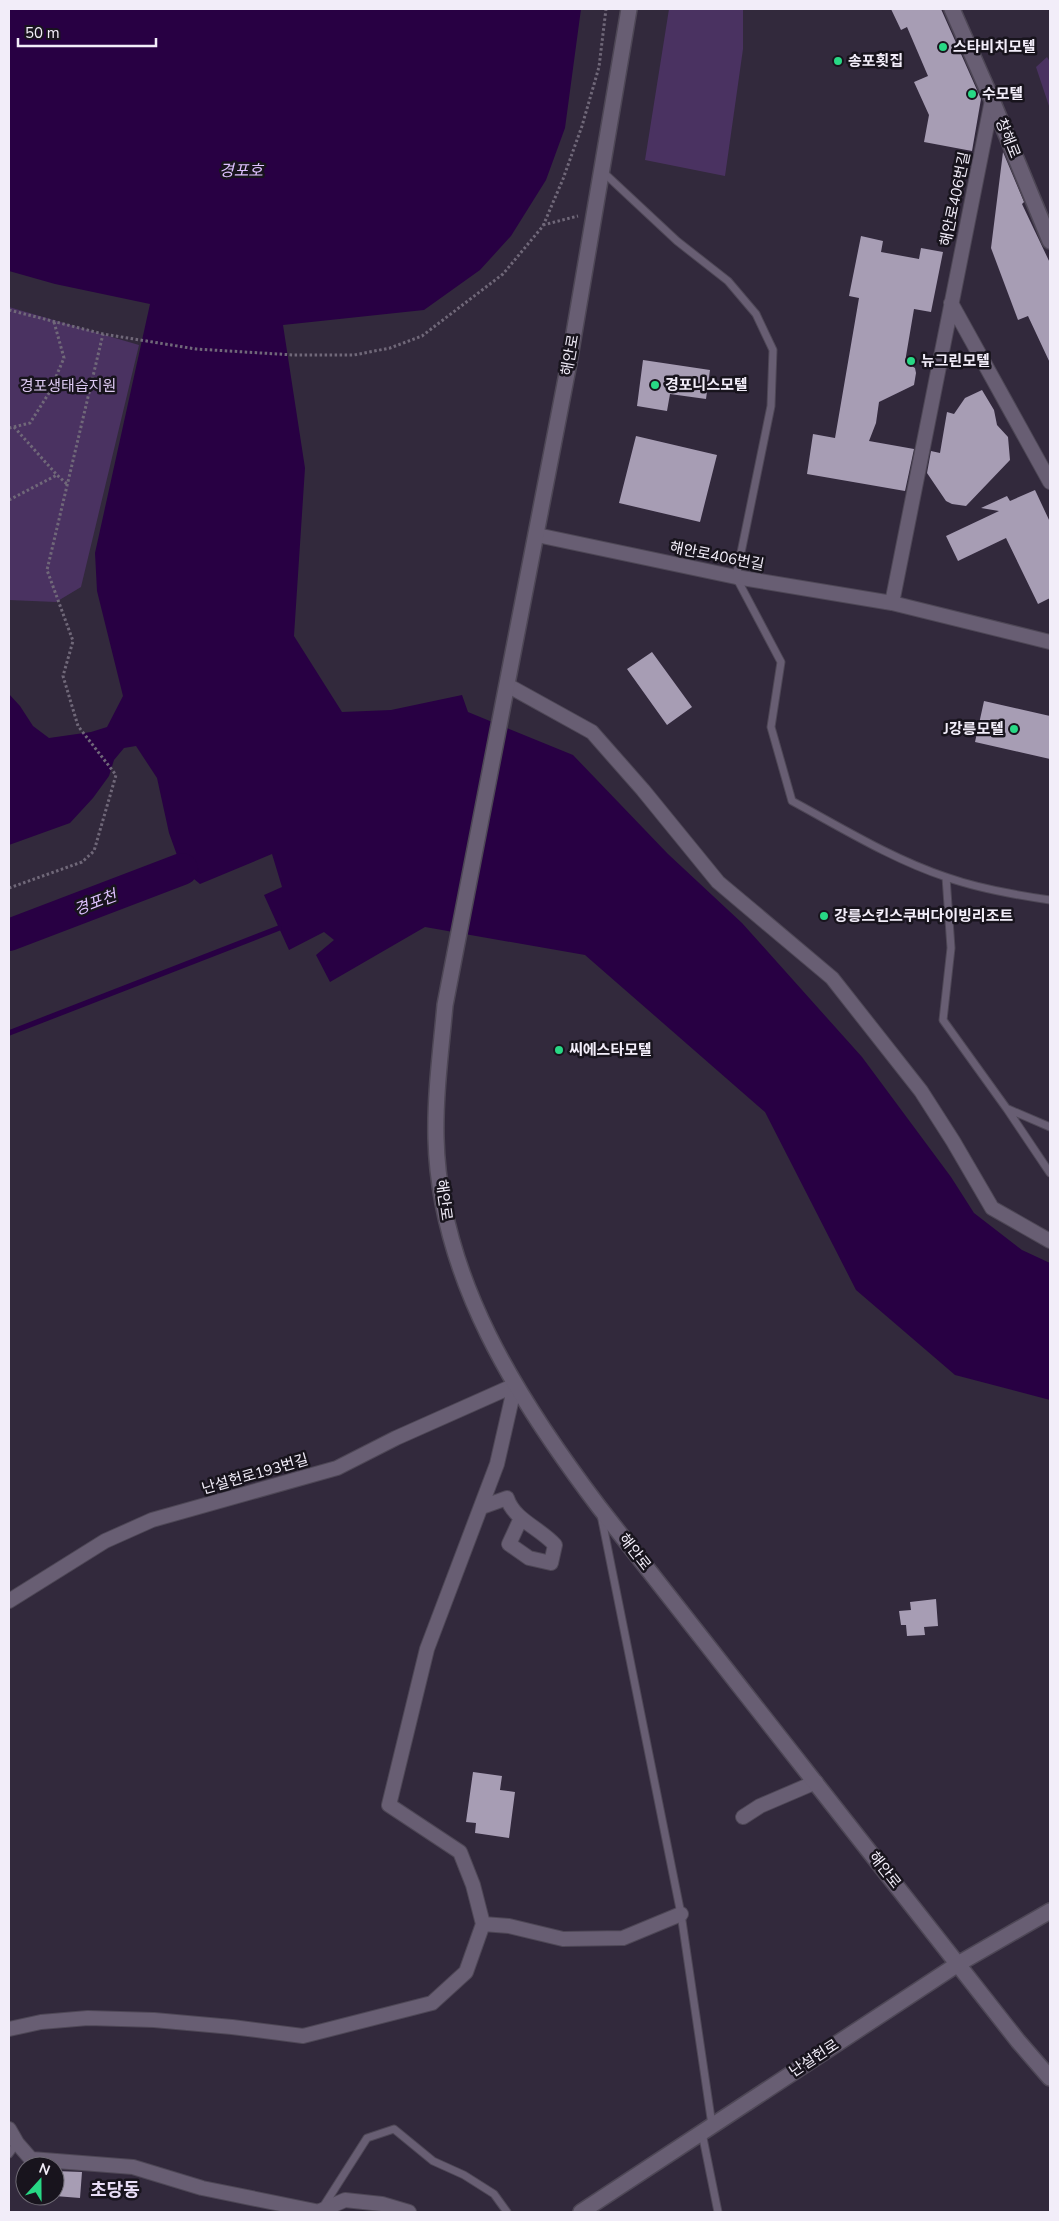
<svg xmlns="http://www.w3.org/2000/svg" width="1059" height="2221" viewBox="0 0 1059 2221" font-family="'Nunito Sans','Noto Sans KR',sans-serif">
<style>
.green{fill:#4a3261}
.water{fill:#280043}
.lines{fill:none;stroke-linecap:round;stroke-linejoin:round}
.stream{stroke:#280043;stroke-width:5.5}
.river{stroke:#280043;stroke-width:32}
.building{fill:#a79db4}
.lane-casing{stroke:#4e4756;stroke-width:9}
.street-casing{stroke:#4e4756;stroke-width:16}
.secondary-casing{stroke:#4e4756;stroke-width:18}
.path{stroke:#706879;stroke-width:3;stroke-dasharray:2.5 2.5;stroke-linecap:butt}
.lane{stroke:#685e73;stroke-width:7}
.street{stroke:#685e73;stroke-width:14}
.secondary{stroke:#685e73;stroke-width:15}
.poi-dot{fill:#28d885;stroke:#18141d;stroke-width:2}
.labels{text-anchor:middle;stroke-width:5;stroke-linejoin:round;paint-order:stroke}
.poi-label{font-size:15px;font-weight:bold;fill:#f2edf9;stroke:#18141d;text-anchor:start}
.street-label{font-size:15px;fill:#f2edf9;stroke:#18141d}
.park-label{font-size:15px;fill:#dcc9f1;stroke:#18141d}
.water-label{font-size:16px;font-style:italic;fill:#dec1fe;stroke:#18141d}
.quarter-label{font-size:18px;font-weight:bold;fill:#e8ddf6;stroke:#18141d}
</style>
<rect width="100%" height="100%" fill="#32293c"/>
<!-- green -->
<path class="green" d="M 669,9 L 743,9 L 743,49 L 725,176 L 645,160 Z
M 1047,57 L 1050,62 L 1050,109 L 1036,67 Z
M 9,307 L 139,345 L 81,587 L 56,602 L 9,600 Z"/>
<!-- water -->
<path class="water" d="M 9,9 L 581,9 L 565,128 L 546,180 L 511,236 L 480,270 L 424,310 L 283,325 L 305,468 L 294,636 L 342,712 L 391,710 L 462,695 L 468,712 L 573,755 L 668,854 L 742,923 L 862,1057 L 951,1177 L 974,1213 L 1022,1250 L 1050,1263 L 1050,1400 L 955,1375 L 856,1290 L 765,1112 L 585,955 L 425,927 L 330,982 L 316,955 L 334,940 L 324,932 L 289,950 L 264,895 L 282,887 L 272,854 L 200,884 L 182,869 L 169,833 L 157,778 L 136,746 L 124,748 L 114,760 L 109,776 L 93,798 L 70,823 L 9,845 L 9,694 L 20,706 L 33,726 L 49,738 L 91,732 L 107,727 L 123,696 L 97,591 L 95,553 L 150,304 L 55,284 L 9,271 Z"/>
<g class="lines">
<!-- stream -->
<path class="stream" d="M 9,1033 L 279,928"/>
<!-- river -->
<path class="river" d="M 9,935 L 182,869"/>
</g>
<!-- building -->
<path class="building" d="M 891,9 L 941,9 L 981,99 L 972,151 L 924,142 L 929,115 L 914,82 L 928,76 L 907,27 L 901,30 Z
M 1003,152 L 1024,202 L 1022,204 L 1050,263 L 1050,363 L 1028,316 L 1018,320 L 991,248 Z
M 861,236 L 883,241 L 881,252 L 919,259 L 921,248 L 943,252 L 931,312 L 914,309 L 905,362 L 915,368 L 916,373 L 914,385 L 879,402 L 876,423 L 869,441 L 914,449 L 905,491 L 807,474 L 813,434 L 835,438 L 859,298 L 849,296 Z
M 643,360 L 710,370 L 706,399 L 670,394 L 667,411 L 637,406 Z
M 982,390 L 994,410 L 997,425 L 1008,437 L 1010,460 L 966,506 L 952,504 L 946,501 L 927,473 L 931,451 L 940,453 L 947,412 L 954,414 L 965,398 Z
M 636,436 L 717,455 L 700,522 L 619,503 Z
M 1035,490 L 1050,522 L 1050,598 L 1038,604 L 1006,538 L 958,561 L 946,536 L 999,511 L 981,508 L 1007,496 L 1010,501 Z
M 652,652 L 692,707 L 667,725 L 627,669 Z
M 984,701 L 1050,716 L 1050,759 L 975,742 Z
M 936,1599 L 938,1626 L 924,1627 L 925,1635 L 907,1636 L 906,1625 L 901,1625 L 899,1611 L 911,1610 L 910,1602 Z
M 473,1772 L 502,1776 L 500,1790 L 515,1792 L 509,1838 L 475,1833 L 476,1823 L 466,1822 Z
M 55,2171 L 82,2172 L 80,2198 L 55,2196 Z"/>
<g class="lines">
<defs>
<path id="lane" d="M 602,171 L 677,241 L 728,281 L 756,314 L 773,350 L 771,406 L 736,577 L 781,662 L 771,727 L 792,801 C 842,828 892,859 946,877 C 980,889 1015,895 1050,900
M 946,877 L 951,948 L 943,1020 L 1007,1109 L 1050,1173
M 1008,1109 L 1050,1127
M 601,1515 L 681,1914 L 712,2125
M 702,2133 L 718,2212
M 9,2154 L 17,2143
M 323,2207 L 367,2138 L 394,2129 L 433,2161 L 464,2175 L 494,2194 L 507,2212"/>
<path id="street" d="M 951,303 L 1050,482
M 537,535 L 736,577 L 892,603 L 1050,642
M 892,603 L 992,100
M 507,685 L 592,732 L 643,790 L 718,882 L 832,978 L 921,1091 L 953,1141 L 992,1208 L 1050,1241
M 482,1507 L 507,1498 C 514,1520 540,1528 555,1545 L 551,1563 L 529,1558 L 509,1544 L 521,1518
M 9,1601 L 105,1541 L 152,1520 L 337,1468 L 396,1438 L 515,1385
M 743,1817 L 760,1806 L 816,1782
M 483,1924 L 473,1885 L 460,1852 L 389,1805 L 427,1649 L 497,1464 L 515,1385
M 9,2029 L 41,2022 L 88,2018 L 154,2020 L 232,2027 L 303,2036 L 432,2003 L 466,1972 L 483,1924 L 509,1926 L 563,1939 L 623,1938 L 681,1914
M 9,2129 L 17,2143 L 31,2159 L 133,2167 L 202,2188 L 320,2212
M 320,2211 L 345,2200 L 382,2204 L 409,2212"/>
<path id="secondary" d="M 629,9 L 569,363 L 445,1005 C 441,1050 435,1093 436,1138 C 439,1277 518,1400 599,1507 L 1018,2041 L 1050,2078
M 952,9 L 992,100 L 1050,241
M 581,2212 L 958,1964 L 1050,1911"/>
</defs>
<!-- lane casing -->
<use href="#lane" class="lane-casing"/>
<!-- street casing -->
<use href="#street" class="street-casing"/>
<!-- secondary casing -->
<use href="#secondary" class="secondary-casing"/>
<!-- path -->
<path class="path" d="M 543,225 L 578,216
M 9,310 L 103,334 L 196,349 L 294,355 L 354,355 L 390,348 L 422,336 L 503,274 L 543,226 L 563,179 L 582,126 L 599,67 L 606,9
M 14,427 L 57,475 L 68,485
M 9,428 L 30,423 L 49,393 L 64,358 L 54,322
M 9,500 L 57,475
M 9,888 L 82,862 L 94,851 L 116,775 L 78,726 L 63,676 L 73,641 L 47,570 L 103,334"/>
<!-- lane -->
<use href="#lane" class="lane"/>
<!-- street -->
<use href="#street" class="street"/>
<!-- secondary -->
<use href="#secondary" class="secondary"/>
</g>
<!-- markers -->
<g class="poi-dot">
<circle cx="943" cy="47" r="5"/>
<circle cx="838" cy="61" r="5"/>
<circle cx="972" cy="94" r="5"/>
<circle cx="911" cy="361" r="5"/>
<circle cx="655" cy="385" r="5"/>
<circle cx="1014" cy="729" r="5"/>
<circle cx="824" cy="916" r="5"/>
<circle cx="559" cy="1050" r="5"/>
</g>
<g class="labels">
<!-- poi labels -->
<g class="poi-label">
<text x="953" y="52">스타비치모텔</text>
<text x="848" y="66">송포횟집</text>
<text x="982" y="99">수모텔</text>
<text x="921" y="366">뉴그린모텔</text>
<text x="665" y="390">경포니스모텔</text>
<text x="1004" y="734" text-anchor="end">J강릉모텔</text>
<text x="834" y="921">강릉스킨스쿠버다이빙리조트</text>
<text x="569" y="1055">씨에스타모텔</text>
</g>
<!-- street labels -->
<g class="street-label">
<text transform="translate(1008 138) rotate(68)" y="5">창해로</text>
<text transform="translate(955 199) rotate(-78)" y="5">해안로406번길</text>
<text transform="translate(570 355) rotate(-80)" y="5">해안로</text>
<text transform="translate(717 556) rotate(11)" y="5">해안로406번길</text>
<text transform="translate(444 1200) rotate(82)" y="5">해안로</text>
<text transform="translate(255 1474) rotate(-16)" y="5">난설헌로193번길</text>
<text transform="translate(635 1552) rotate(52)" y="5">해안로</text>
<text transform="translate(885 1870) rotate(52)" y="5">해안로</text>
<text transform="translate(814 2058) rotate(-33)" y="5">난설헌로</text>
</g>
<!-- park labels -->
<g class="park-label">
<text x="68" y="391">경포생태습지원</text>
</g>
<!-- water labels -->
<g class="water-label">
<text x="241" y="176">경포호</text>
<text transform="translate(95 902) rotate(-21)" y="6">경포천</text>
</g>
<!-- quarter labels -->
<g class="quarter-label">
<text x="115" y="2196">초당동</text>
</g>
</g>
<!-- border -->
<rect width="1059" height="2221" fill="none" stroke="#f2edf9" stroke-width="20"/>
<!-- north arrow -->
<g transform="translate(40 2181) rotate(21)"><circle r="24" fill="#18141d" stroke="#6f6b75"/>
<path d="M0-4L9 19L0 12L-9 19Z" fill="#28d885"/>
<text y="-8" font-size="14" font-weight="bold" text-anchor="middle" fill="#f2edf9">N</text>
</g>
<!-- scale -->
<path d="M18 38v8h138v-8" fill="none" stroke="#f2edf9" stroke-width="2.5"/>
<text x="25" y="38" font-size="15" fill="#f2edf9" stroke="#18141d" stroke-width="4" paint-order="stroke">50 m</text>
</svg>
